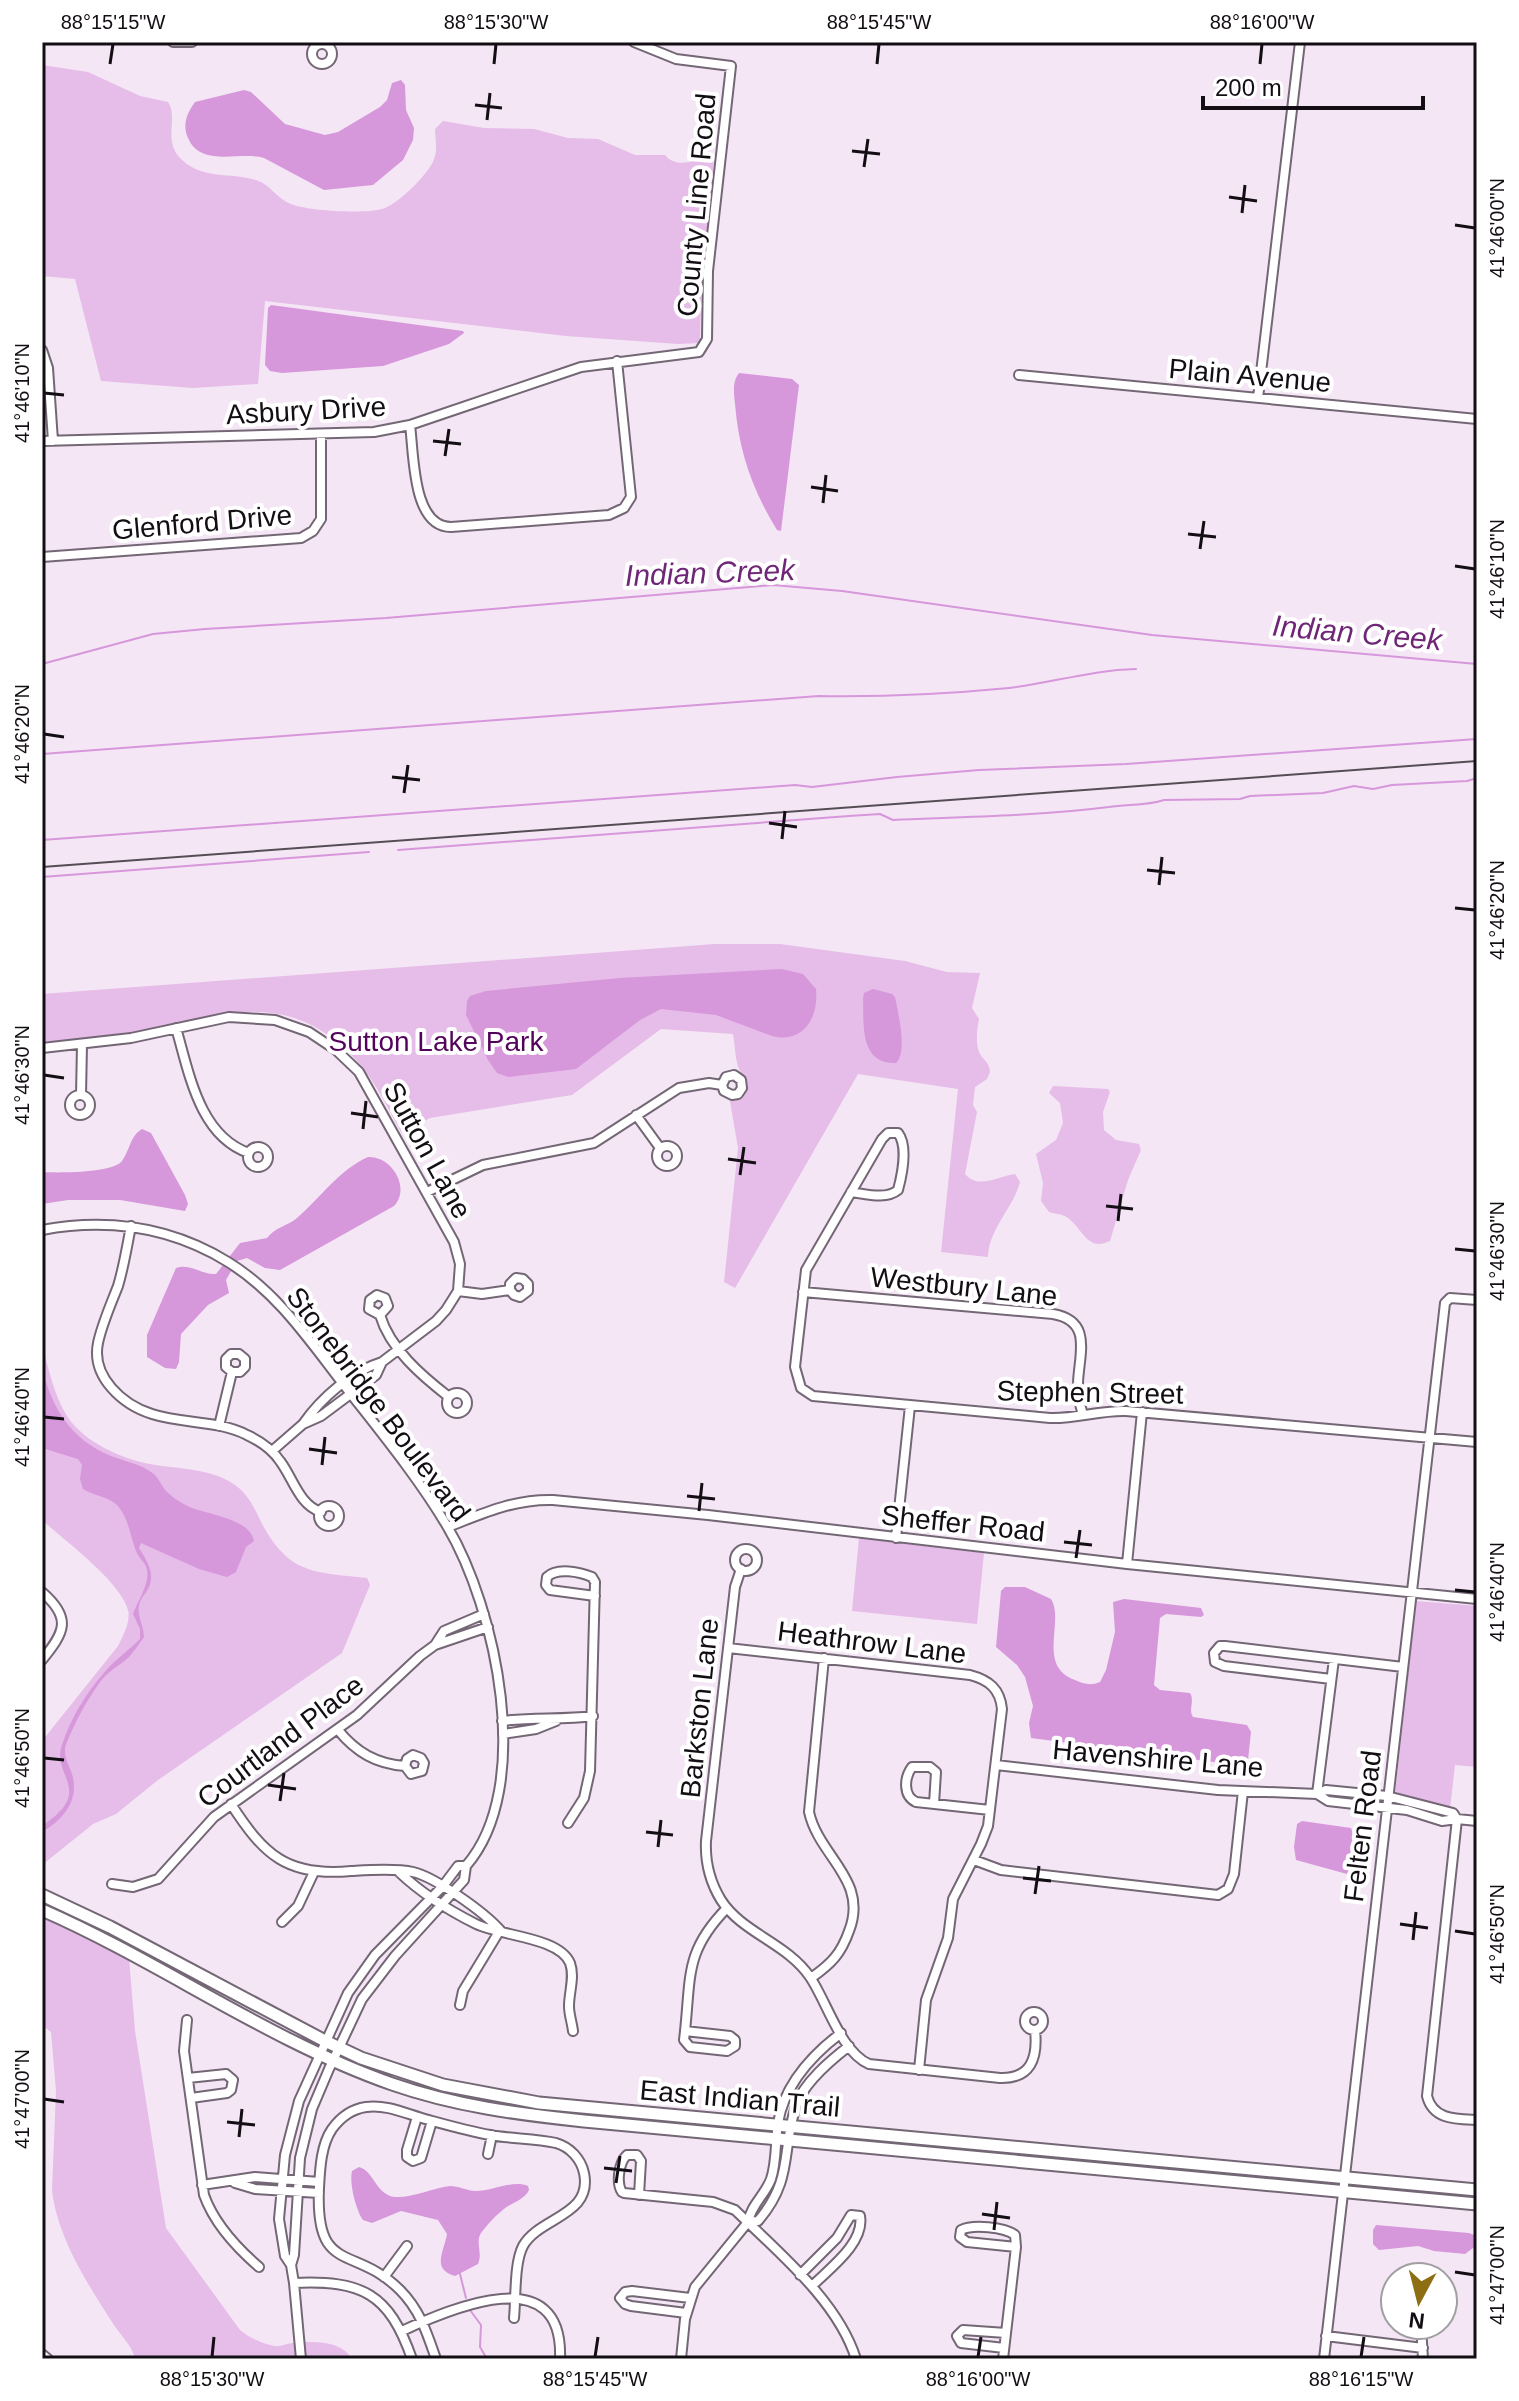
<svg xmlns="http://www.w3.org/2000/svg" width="1519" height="2401" viewBox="0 0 1519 2401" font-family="Helvetica,sans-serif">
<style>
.green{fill:#e6bce9}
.water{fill:#d697db}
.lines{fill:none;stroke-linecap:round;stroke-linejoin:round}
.stream{stroke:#d697db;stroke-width:2}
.street-casing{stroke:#746775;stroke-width:12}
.secondary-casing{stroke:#746775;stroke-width:15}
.street{stroke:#fff;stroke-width:8}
.secondary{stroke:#fff;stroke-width:11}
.rail{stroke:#554d55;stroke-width:2}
.ticks{fill:none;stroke:#130e13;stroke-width:3}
.labels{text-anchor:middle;stroke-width:8;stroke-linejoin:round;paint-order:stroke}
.street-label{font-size:28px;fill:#130e13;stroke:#fff}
.park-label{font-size:28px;fill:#54035c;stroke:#fff}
.water-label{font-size:30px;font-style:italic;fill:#702677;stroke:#fff}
.neatline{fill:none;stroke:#130e13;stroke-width:3}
.ticks-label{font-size:20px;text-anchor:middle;fill:#130e13}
</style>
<rect width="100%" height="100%" fill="#f4e6f5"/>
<!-- green -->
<path class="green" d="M 42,65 L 88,72 L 140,96 L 168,102 C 179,119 162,140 181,159 C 202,180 230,172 256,180 C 270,184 277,199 291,204 C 307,211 365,214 382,209 C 396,206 430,173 434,159 C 438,149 435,139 435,129 L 443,121 L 484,128 L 534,129 L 568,138 L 598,139 L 635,155 L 665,155 C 678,171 697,157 714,158 L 701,288 L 700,343 L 678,344 L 566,336 L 265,301 L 258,384 L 193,388 L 101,381 L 75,279 L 42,276 Z
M 715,944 L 780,944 L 905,961 L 947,972 L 980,973 L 972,1008 L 979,1019 C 977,1028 975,1046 980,1054 C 985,1062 989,1062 990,1072 L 987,1079 L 975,1087 L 973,1105 L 977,1112 L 965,1174 C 979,1190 998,1176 1015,1174 L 1020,1182 C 1013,1209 989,1228 988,1257 L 941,1252 L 958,1089 L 858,1074 L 735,1288 L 724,1282 L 738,1148 L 730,1101 L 742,1099 C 753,1084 744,1081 739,1069 C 735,1059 735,1045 733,1034 L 661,1029 L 572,1095 L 430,1118 L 402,1134 C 388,1109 376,1082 357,1061 C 282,979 210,1021 122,1035 C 95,1039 68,1040 42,1042 L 42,994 Z
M 1053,1086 L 1108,1089 L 1110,1092 L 1103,1112 L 1104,1130 L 1116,1140 L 1139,1144 L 1141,1150 L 1128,1180 L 1110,1241 C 1087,1252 1083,1229 1068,1218 C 1063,1214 1055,1214 1049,1212 L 1041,1201 L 1043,1183 L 1036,1154 L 1056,1140 L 1063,1123 L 1060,1103 L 1049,1093 Z
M 42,1347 C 49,1368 53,1391 64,1411 C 81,1443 127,1462 162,1466 C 185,1469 212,1470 232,1483 C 247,1492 254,1507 261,1522 C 289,1575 314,1572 367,1578 L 370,1585 L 342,1653 L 158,1780 L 116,1814 L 93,1824 L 42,1865 L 42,1741 L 118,1646 C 123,1636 131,1621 128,1610 C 120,1581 65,1541 42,1520 Z
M 859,1538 L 984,1553 L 977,1624 L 852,1611 Z
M 1416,1601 L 1477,1606 L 1477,1767 L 1455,1765 L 1450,1809 L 1421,1799 L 1395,1794 Z
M 42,1899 L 86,1920 L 312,2040 L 42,1905 Z
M 42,1916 L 129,1957 L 135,2031 L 166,2228 L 240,2330 C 248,2337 264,2345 275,2346 C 280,2347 288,2343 293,2343 C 313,2341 341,2340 352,2359 L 135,2359 C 133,2346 119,2334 112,2322 C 87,2283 58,2238 52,2191 L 56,2091 L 51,2032 L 42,2025 Z
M 346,2060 L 389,2077 L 519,2105 L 769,2131 L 668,2125 L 551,2114 L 452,2097 L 394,2080 Z
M 804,2136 L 908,2141 L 1104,2160 L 1104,2165 Z"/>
<!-- water -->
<path class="water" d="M 401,80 L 405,85 L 406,110 L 414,128 L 413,140 L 403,160 L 373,185 L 324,190 L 264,158 C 239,151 201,168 188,138 C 182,125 187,113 195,102 L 244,90 L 251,92 L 285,124 L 325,135 L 338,132 L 380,107 L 387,100 L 392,83 Z
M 271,305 L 463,331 L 464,333 L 449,344 L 383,366 L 282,373 L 270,371 L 265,365 L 268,308 Z
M 739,373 L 792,379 L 799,385 L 781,531 L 777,530 C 752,489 739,452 735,404 C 734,393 732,382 739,373 Z
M 782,969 L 803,974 L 816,989 C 819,1018 803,1044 772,1036 L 716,1015 L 661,1009 L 640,1020 L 576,1069 L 508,1077 L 497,1073 L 488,1060 L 466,1015 L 467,1001 L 470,996 L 486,991 L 620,978 Z
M 873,989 L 892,994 L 895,997 C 898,1013 908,1052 896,1063 C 859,1064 864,1024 863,998 L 864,993 Z
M 142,1129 L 151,1133 L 185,1195 L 188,1204 L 185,1211 L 120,1200 L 68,1200 L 42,1204 L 42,1172 C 58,1173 113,1173 122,1161 C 130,1150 130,1136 142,1129 Z
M 368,1157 C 392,1156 411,1188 394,1206 L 280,1270 L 265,1268 L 247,1258 L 237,1261 L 226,1280 L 229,1293 L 208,1305 L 181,1334 L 179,1362 L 176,1369 L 165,1368 L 147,1357 L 147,1335 L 176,1268 C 190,1263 202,1275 216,1274 L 240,1243 L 267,1238 C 277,1226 286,1227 297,1218 C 321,1197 339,1170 368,1157 Z
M 42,1368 C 52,1408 71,1440 111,1456 C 124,1461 140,1464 151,1472 C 158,1476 161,1485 166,1491 C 173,1498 183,1504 192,1508 C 210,1515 250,1519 254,1541 L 246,1547 L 236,1572 L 227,1577 L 199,1569 L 141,1543 L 139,1548 C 147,1561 156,1574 148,1589 C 144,1596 140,1599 139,1606 C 137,1616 144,1627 144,1637 C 139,1644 134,1651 129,1657 C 119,1666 108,1671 100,1682 C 87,1700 76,1720 67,1742 C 62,1753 67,1761 71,1771 C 81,1799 64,1819 42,1832 L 42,1826 C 96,1790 51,1777 62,1745 C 70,1720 86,1693 103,1674 C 113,1661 128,1651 140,1639 L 140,1629 L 133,1614 C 137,1603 145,1591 147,1579 C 150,1564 140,1561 136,1551 C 130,1536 129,1518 117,1505 C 107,1496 94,1496 83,1489 L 80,1479 L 82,1465 L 78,1459 L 42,1448 Z
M 1005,1587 L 1025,1587 L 1051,1599 C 1065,1621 1036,1666 1075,1680 C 1084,1684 1090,1686 1100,1682 L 1106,1670 L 1115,1632 L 1113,1602 L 1124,1599 L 1201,1608 L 1204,1615 L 1201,1617 L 1166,1614 L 1160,1618 L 1154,1685 L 1160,1690 L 1190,1693 C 1195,1701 1188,1710 1193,1717 L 1247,1725 L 1251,1732 L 1248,1760 L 1242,1764 L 1229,1764 L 1031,1738 L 1029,1723 L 1033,1706 L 1025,1677 L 1017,1665 L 996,1647 L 1001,1591 Z
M 1302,1821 L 1351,1828 C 1357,1840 1353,1863 1347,1874 L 1296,1860 L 1294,1847 L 1297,1824 Z
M 359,2167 C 374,2171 376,2195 395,2197 C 413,2198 433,2188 450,2186 C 459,2186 465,2190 474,2191 C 491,2192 513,2179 528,2186 L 529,2190 C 524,2200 513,2202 504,2209 C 496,2215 487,2225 481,2233 C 475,2242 483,2253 478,2264 L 455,2276 C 431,2269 444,2252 447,2234 L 438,2220 L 401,2211 L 372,2223 L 363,2220 C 356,2210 349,2183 352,2171 Z
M 1376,2225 L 1469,2233 L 1477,2236 L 1477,2245 L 1465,2254 L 1434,2251 L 1418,2246 L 1379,2250 L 1373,2244 L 1373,2230 Z"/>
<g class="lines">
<!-- stream -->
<path class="stream" d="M 42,664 L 153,634 L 205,629 L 386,618 L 773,585 L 842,591 L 1152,635 L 1477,664
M 42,754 L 819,696 C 882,697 947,694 1009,688 C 1051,683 1092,670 1136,669
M 42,840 L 795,785 L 812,787 L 897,777 L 979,770 L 1126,764 L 1477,739
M 398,850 L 849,816 L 880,814 L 893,820 C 965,817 1037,816 1109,807 C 1127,804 1146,806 1164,800 L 1240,799 L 1250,796 L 1323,793 L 1354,786 L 1373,789 L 1392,785 L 1467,781 L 1477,778
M 42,877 L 369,852
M 460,2274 L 466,2298
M 470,2310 L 481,2325 L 480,2347 L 487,2359"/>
<defs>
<path id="street" d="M 173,42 L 192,42
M312 54a10 10 0 1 1 20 0a10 10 0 1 1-20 0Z
M 42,350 L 48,368 L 53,441
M 1019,375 L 1477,419
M 1258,398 L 1300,42
M 410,425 C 414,454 412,527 451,527 L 609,515 L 624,508 L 631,497 L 617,361
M 42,441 L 374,432 L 410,425 L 581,367 L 699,352 L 707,339 L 708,271 L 731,66 L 676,59 L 634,42
M 42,557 L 301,538 L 313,531 L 321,519 L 321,434
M 176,1028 C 189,1072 199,1136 249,1153
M 42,1048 L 131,1038 L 229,1017 L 275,1020 L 309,1032 L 336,1050 L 359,1072 L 454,1242 L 460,1264 L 458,1291 L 446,1310 L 436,1321 L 382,1362 L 376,1375 L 321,1416 L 303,1424 L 272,1451
M 81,1095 L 82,1045
M70 1105a10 10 0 1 1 20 0a10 10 0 1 1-20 0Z
M 636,1115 L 660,1148
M657 1156a10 10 0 1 1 20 0a10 10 0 1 1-20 0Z
M248 1157a10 10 0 1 1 20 0a10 10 0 1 1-20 0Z
M 427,1192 L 483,1165 L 594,1143 L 679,1088 L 709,1083 L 722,1085 L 724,1091 L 732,1095 L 738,1094 L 742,1088 L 741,1080 L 734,1075 L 726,1077 L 722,1085
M 851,1192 C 866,1194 886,1200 898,1190 C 902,1175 908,1146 898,1133 L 888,1133 L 882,1139 L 806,1270 L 795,1367 L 801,1388 L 813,1396 L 1050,1418 C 1076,1419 1100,1410 1126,1411 L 1477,1442
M 131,1226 C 127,1246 124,1266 118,1286 C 111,1304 102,1324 98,1343 C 91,1377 123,1405 152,1414 C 183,1424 218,1420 247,1435 C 260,1441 272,1449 280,1461 C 293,1478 299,1505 321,1512
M 42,1230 C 107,1218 171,1227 228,1262 C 277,1292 309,1340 344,1385 C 379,1430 418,1477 447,1526 C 496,1608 535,1787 466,1866 L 458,1866 L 443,1886 L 375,1955 L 348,1993 L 299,2101 L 285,2155 L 279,2219 L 285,2256 L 291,2265 L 294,2283 L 301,2359
M 458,1291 L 482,1294 L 510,1290 L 514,1295 L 520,1297 L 528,1291 L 528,1284 L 523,1279 L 516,1278 L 510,1284 L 510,1290
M 803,1292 L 1053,1314 C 1093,1321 1079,1354 1078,1383 C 1077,1394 1080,1405 1083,1415
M 380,1315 L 388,1306 L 385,1298 L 377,1295 L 370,1300 L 369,1309 L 380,1315 C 390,1349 422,1376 449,1397
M447 1403a10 10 0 1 1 20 0a10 10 0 1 1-20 0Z
M 303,1424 C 321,1398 352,1371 382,1362
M 219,1426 L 232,1372 L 226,1367 L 226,1359 L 231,1354 L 239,1354 L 245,1359 L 245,1367 L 240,1372 L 232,1372
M319 1516a10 10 0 1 1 20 0a10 10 0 1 1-20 0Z
M 448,1527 C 484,1513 514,1499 553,1500 L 708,1515 L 1127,1564 L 1477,1599
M 896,1538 L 910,1406
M735 1560a11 11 0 1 1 22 0a11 11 0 1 1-22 0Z
M 1127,1564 L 1142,1412
M 741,1569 L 735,1587 L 706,1841 C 705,1862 710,1882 721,1900 C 742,1933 787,1943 810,1977 C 827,2002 841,2052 869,2064 L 1000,2078 C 1031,2079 1038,2058 1035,2030
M 42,1592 C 72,1618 65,1632 42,1660
M 435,1645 L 444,1631 L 484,1614
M 728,1648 L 970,1675 C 989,1680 1000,1689 1002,1709 L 988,1826 L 981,1844 L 953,1899 L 948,1938 L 926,2000 L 919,2070
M 1331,1679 L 1224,1666 L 1215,1662 L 1214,1653 L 1220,1646 L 1225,1646 L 1403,1667
M 502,1721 C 533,1717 562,1720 593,1716
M 338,1730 C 356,1752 376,1764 405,1766 L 411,1774 L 422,1771 L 424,1763 L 421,1758 L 413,1755 L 407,1759 L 405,1766
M 503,1734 L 536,1729 L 556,1721
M 996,1765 L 1218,1790 L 1317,1794 L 1326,1790 L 1387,1796 L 1453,1813 L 1457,1819
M 1317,1794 L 1328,1801 L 1407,1810 L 1442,1821 L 1457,1819 L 1477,1821
M 1317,1794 L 1334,1659
M 231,1804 C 264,1855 287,1877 351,1871 C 369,1870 395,1868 413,1872 C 435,1877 484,1912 500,1930
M 934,1804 L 936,1772 L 930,1767 L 912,1767 C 904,1778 903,1796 916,1802 L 990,1810
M 1457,1819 L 1427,2096 C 1433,2120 1456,2119 1477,2120
M 568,1823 L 584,1798 L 590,1771 L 595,1582 L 592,1577 C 580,1572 557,1567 547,1577 L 546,1585 L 550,1590 L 595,1596
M 974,1860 L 1001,1870 L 1218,1895 L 1228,1889 L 1234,1874 L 1243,1791
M 399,1872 C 420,1892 450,1911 476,1924 C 500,1936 559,1937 570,1963 C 575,1977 569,1992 569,2006 C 569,2015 572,2022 573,2031
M 112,1884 L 133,1887 L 158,1879 L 214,1817 L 357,1715 L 420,1656 L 435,1645 L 488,1627
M 282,1922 L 298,1906 L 314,1872
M 811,1978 C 831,1964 841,1954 849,1931 C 869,1880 819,1857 809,1812 L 824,1658
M 460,2005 L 463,1991 L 500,1930
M1025 2021a9 9 0 1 1 18 0a9 9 0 1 1-18 0Z
M 187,2020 L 184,2051 L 204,2195 C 214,2223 237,2248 259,2267
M 685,2031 L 730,2036 L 735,2040 L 735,2046 L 727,2051 L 690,2047 L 684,2040 L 685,2031 C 691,1975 685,1951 727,1908
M 188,2078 L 226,2074 L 233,2080 L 231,2090 L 227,2093 L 191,2098
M 417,2117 L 407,2150 L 407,2157 L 413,2161 L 421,2158 L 432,2121
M 488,2154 L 492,2135
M 235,2183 L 255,2189 L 319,2193
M 202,2185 L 255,2177 L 319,2182
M 639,2195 L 641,2161 L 637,2155 L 627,2155 C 619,2162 616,2183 622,2192 L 624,2193 L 713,2202 L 735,2210 C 778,2252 838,2301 856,2359
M 748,2222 L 758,2221 C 794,2179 781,2151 796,2106 C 803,2083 831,2060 849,2046
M 291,2265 L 294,2255 L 300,2158 L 312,2109 L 329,2069 L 362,1999 L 395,1956 L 464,1880 L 466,1866
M 800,2275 L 837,2238 L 851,2215 L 860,2216 C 865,2243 829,2269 812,2286
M 384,2277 L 407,2246
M 294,2283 C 362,2280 389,2293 412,2359
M 686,2313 L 631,2306 L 625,2304 L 620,2298 L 625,2292 L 632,2291 L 690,2298
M 1421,2325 L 1423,2359
M 402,2331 C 452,2308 564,2259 560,2359
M 1326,2336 L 1423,2348
M 1004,2348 L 961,2343 L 957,2336 L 963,2330 L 1006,2333
M 42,2354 L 48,2359
M 436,2359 C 427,2333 420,2310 400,2290 C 354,2244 315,2276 319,2188 C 320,2169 321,2145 332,2129 C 340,2118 352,2109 366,2107 C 386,2104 407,2114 425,2119 C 447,2125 468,2131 490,2135 C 511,2139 535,2138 556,2143 C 570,2147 581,2159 584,2173 C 593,2216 539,2217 523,2246 C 514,2263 516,2299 514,2318
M 681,2359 L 685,2319 L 695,2287 L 748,2222 C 751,2205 765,2195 771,2179 C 777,2161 775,2142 778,2123 C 784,2086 812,2055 841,2033
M 1003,2359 L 1016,2247 L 1015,2235 C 1004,2227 973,2224 961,2230 L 960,2237 L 967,2242 L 1016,2247
M 1324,2359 L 1445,1303 L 1450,1298 L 1477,1300"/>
<path id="secondary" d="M 42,1895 L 110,1927 L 325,2041 L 361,2058 L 443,2085 L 539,2103 L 1477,2190
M 42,1910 C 161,1962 269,2041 392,2084 C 455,2106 518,2114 584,2121 L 1477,2204"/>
</defs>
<!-- street casing -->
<use href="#street" class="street-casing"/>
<!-- secondary casing -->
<use href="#secondary" class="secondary-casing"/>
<!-- street -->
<use href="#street" class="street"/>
<!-- secondary -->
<use href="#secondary" class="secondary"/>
<!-- rail -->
<path class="rail" d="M 42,867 L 1477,761"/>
</g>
<!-- ticks -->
<path class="ticks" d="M 110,64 L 113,44M 494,64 L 496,44M 877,64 L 879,44M 1260,64 L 1262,44M 475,105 L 502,108M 487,120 L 490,93M 852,151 L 880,154M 864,167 L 868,139M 1229,197 L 1257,201M 1242,213 L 1245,185M 1455,225 L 1475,228M 44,393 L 64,395M 433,441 L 461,444M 445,456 L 449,429M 811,487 L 838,491M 823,503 L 826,475M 1188,534 L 1216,537M 1200,549 L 1204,521M 1455,566 L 1475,569M 44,734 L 64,737M 392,777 L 420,780M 404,793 L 408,765M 769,823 L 797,827M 782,839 L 785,811M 1147,870 L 1175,873M 1159,885 L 1162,857M 1455,908 L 1475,910M 44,1075 L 64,1078M 351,1113 L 378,1117M 363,1129 L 366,1101M 728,1159 L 756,1163M 740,1175 L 744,1147M 1106,1206 L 1133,1209M 1118,1221 L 1121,1194M 1455,1249 L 1475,1251M 44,1417 L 64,1419M 309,1449 L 337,1453M 322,1465 L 325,1437M 687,1496 L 715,1499M 699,1511 L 702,1483M 1064,1542 L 1092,1545M 1076,1558 L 1080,1530M 1455,1590 L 1475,1592M 44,1758 L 64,1760M 268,1785 L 296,1789M 280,1801 L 284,1773M 646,1832 L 673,1835M 658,1847 L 661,1820M 1023,1878 L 1051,1881M 1035,1894 L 1039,1866M 1400,1924 L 1428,1928M 1455,1931 L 1475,1934M 1413,1940 L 1416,1912M 44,2099 L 64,2102M 227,2122 L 255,2125M 239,2137 L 242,2109M 604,2168 L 632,2171M 616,2183 L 620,2156M 982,2214 L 1010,2218M 994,2230 L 997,2202M 1455,2272 L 1475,2275M 212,2357 L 214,2337M 595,2357 L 598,2337M 978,2357 L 981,2337M 1361,2357 L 1364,2337"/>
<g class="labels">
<!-- street labels -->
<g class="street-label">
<text transform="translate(696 205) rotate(-85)" y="10">County Line Road</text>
<text transform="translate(1250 375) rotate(5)" y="10">Plain Avenue</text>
<text transform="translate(306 410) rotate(-3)" y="10">Asbury Drive</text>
<text transform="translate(202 522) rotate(-5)" y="10">Glenford Drive</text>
<text transform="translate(428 1150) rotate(61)" y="10">Sutton Lane</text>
<text transform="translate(964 1286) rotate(6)" y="10">Westbury Lane</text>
<text transform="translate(1090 1392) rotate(1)" y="10">Stephen Street</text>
<text transform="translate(379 1404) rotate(53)" y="10">Stonebridge Boulevard</text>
<text transform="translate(963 1523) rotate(6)" y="10">Sheffer Road</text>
<text transform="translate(872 1642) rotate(7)" y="10">Heathrow Lane</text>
<text transform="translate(699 1708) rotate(-84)" y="10">Barkston Lane</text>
<text transform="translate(280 1741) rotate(-37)" y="10">Courtland Place</text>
<text transform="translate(1158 1758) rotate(5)" y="10">Havenshire Lane</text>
<text transform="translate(1362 1826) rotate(-83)" y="10">Felten Road</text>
<text transform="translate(740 2098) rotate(5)" y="10">East Indian Trail</text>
</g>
<!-- park labels -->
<g class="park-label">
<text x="436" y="1051">Sutton Lake Park</text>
</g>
<!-- water labels -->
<g class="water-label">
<text transform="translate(710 573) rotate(-2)" y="10">Indian Creek</text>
<text transform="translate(1357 633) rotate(5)" y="10">Indian Creek</text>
</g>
</g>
<!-- border -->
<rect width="1519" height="2401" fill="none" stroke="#ffffff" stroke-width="88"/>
<!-- north arrow -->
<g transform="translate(1419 2301) rotate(187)"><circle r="38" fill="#ffffff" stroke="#a19fa1" stroke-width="2"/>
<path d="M0-6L14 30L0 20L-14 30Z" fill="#8e6e12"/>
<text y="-12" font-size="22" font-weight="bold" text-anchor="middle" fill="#130e13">N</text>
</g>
<!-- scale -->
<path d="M1203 96v12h220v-12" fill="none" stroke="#130e13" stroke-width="4"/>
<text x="1215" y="96" font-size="24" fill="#130e13" stroke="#ffffff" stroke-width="6" paint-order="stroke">200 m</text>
<rect x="44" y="44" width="1431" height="2313" class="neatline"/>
<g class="ticks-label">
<text x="113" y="29">88°15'15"W</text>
<text x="496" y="29">88°15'30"W</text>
<text x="879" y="29">88°15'45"W</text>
<text x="1262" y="29">88°16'00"W</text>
<text transform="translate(1497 228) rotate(-90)" y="7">41°46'00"N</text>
<text transform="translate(22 393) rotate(-90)" y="7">41°46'10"N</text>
<text transform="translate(1497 569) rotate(-90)" y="7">41°46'10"N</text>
<text transform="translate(22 734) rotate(-90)" y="7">41°46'20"N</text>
<text transform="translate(1497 910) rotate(-90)" y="7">41°46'20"N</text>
<text transform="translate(22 1075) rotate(-90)" y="7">41°46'30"N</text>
<text transform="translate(1497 1251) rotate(-90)" y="7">41°46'30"N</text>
<text transform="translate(22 1417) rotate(-90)" y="7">41°46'40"N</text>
<text transform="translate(1497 1592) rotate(-90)" y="7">41°46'40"N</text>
<text transform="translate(22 1758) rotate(-90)" y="7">41°46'50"N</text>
<text transform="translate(1497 1934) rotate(-90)" y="7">41°46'50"N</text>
<text transform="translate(22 2099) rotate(-90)" y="7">41°47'00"N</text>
<text transform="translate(1497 2275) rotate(-90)" y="7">41°47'00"N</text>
<text x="212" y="2386">88°15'30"W</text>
<text x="595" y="2386">88°15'45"W</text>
<text x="978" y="2386">88°16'00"W</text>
<text x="1361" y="2386">88°16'15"W</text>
</g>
</svg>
